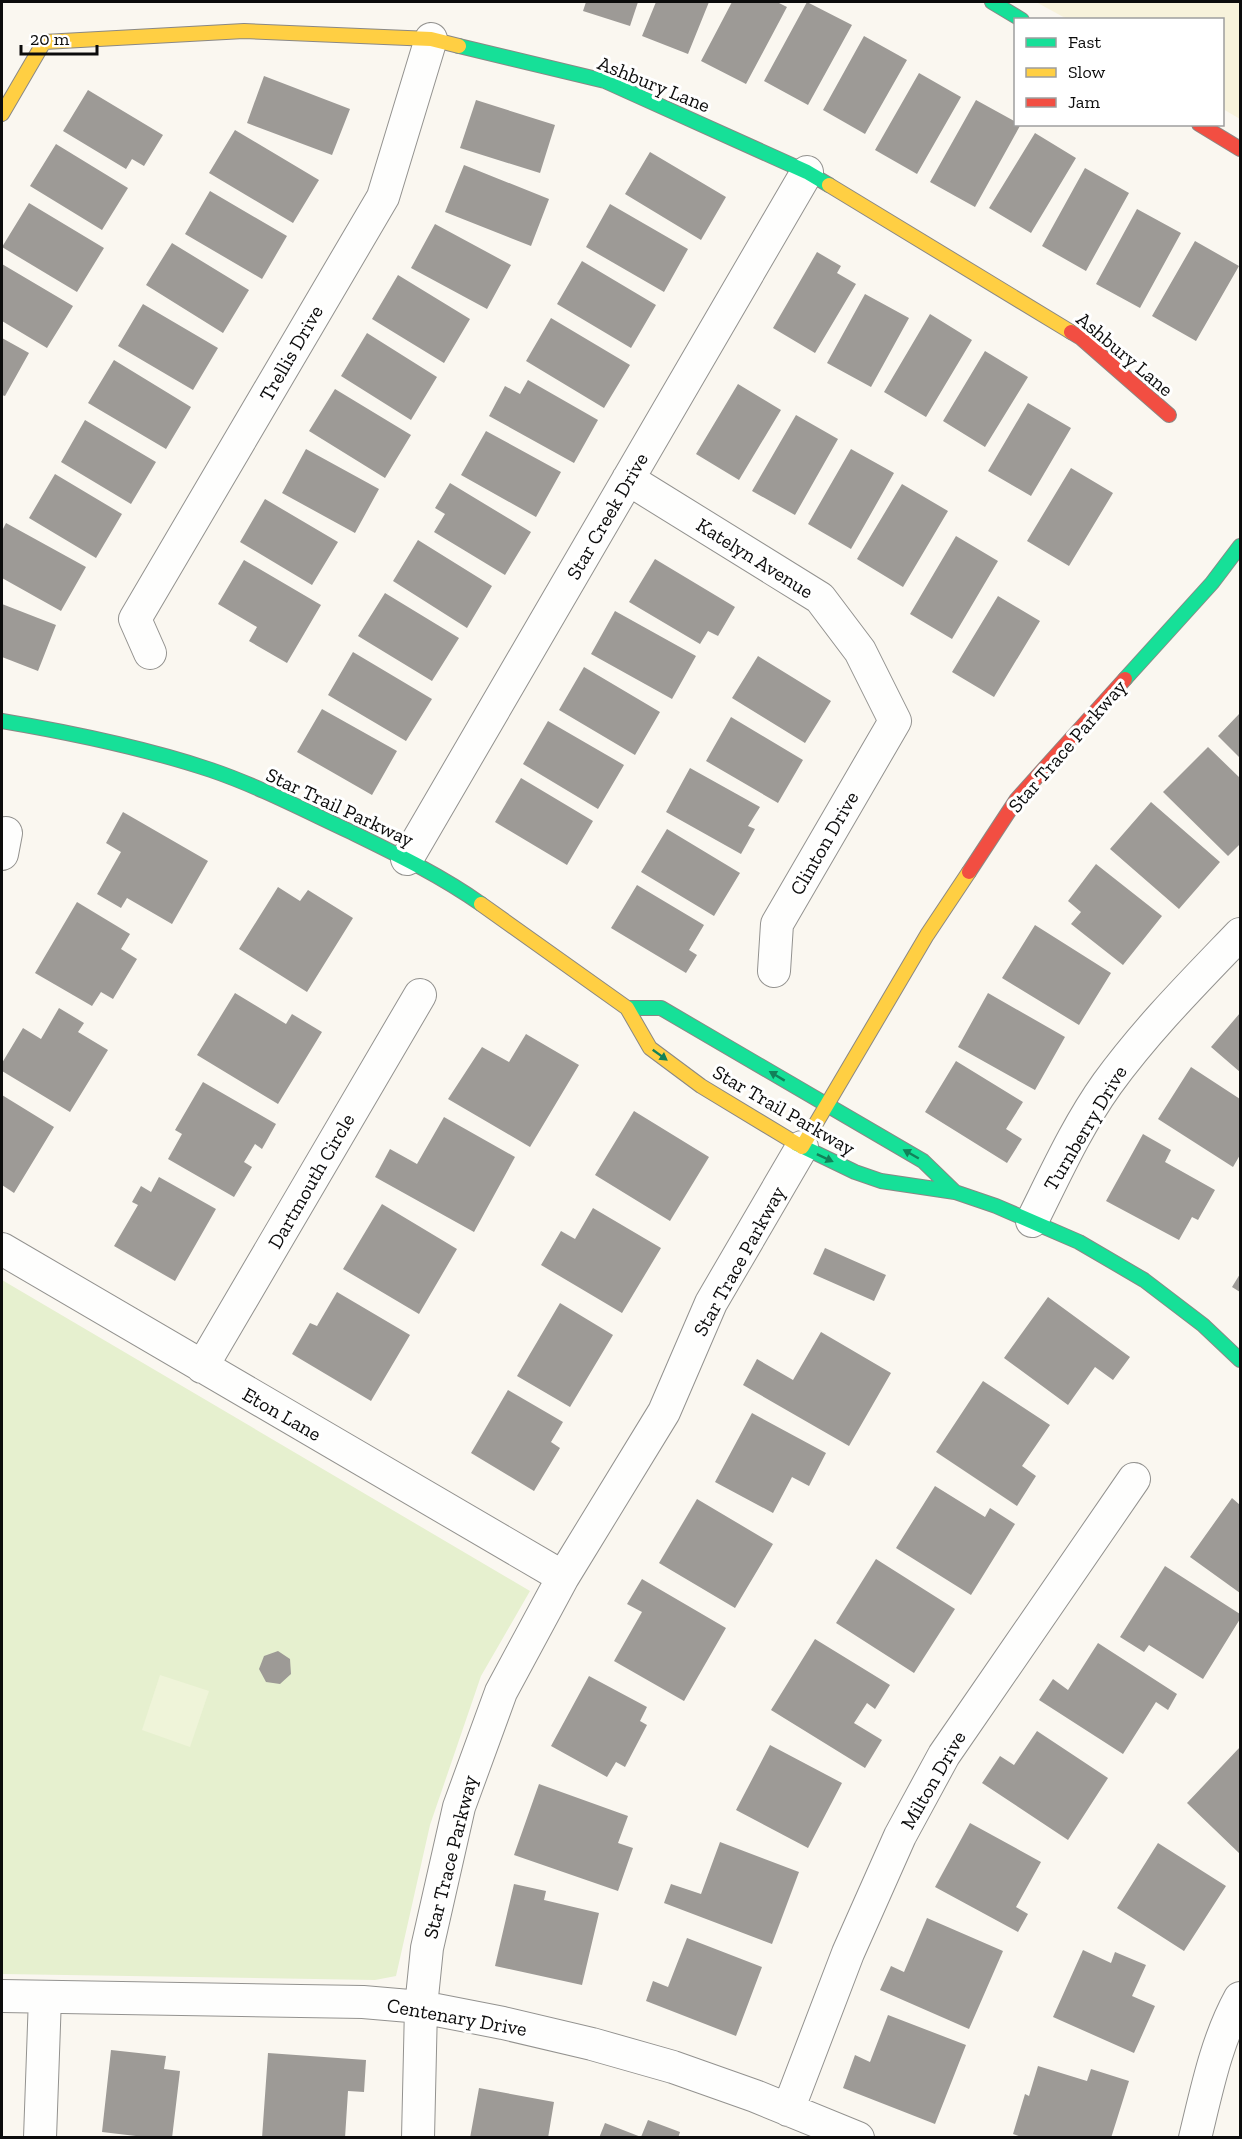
<svg xmlns="http://www.w3.org/2000/svg" width="1242" height="2139" viewBox="0 0 1242 2139" font-family="'Zilla Slab',serif">
<style>
.farmland{fill:#f7f2db}
.green{fill:#e6f0cf}
.pitch{fill:#eff4d9}
.building{fill:#9d9a96}
.lines{fill:none;stroke-linecap:round;stroke-linejoin:round}
.street-casing{stroke:#93928f;stroke-width:34}
.fast-casing{stroke:#8a8885;stroke-width:16}
.slow-casing{stroke:#8a8885;stroke-width:16}
.jam-casing{stroke:#8a8885;stroke-width:16}
.street{stroke:#fefefd;stroke-width:32}
.fast{stroke:#16e098;stroke-width:14}
.slow{stroke:#ffcf43;stroke-width:14}
.jam{stroke:#f24e42;stroke-width:14}
.oneway{fill:#128159}
.labels{text-anchor:middle;stroke-width:6;stroke-linejoin:round;paint-order:stroke}
.street-label{font-size:20px;fill:#0c0c0c;stroke:#fff}
</style>
<rect width="100%" height="100%" fill="#faf7f0"/>
<!-- farmland -->
<path class="farmland" d="M 1036,2 L 1240,2 L 1240,119 L 1223,109 L 1222,20 L 1067,19 Z"/>
<!-- green -->
<path class="green" d="M 2,1280 L 530,1591 L 481,1676 L 430,1825 L 396,1976 L 375,1980 L 2,1974 Z"/>
<!-- pitch -->
<path class="pitch" d="M 160,1675 L 209,1691 L 190,1747 L 142,1730 Z"/>
<!-- building -->
<path class="building" d="M 586,2 L 638,2 L 630,26 L 583,11 Z
M 656,2 L 709,2 L 688,54 L 642,36 Z
M 732,2 L 777,2 L 787,7 L 746,84 L 701,61 Z
M 807,2 L 852,25 L 808,105 L 764,81 Z
M 864,36 L 907,60 L 865,134 L 823,110 Z
M 919,73 L 961,97 L 917,174 L 875,150 Z
M 264,76 L 350,109 L 332,155 L 247,123 Z
M 88,90 L 163,135 L 144,166 L 132,159 L 126,169 L 63,131 Z
M 476,100 L 555,125 L 540,173 L 460,148 Z
M 976,100 L 1016,122 L 1016,124 L 1021,124 L 975,207 L 930,182 Z
M 235,130 L 319,180 L 293,223 L 209,173 Z
M 1035,133 L 1076,158 L 1031,233 L 989,208 Z
M 56,144 L 128,188 L 102,230 L 30,186 Z
M 650,152 L 726,197 L 701,240 L 625,194 Z
M 464,165 L 549,199 L 531,246 L 445,212 Z
M 1085,168 L 1129,193 L 1086,271 L 1042,246 Z
M 210,191 L 287,236 L 262,279 L 185,234 Z
M 29,203 L 104,248 L 77,292 L 2,247 Z
M 610,204 L 688,249 L 664,292 L 586,247 Z
M 1137,209 L 1181,233 L 1140,308 L 1096,284 Z
M 435,224 L 511,265 L 487,309 L 411,268 Z
M 1195,241 L 1239,266 L 1196,341 L 1152,316 Z
M 172,243 L 249,290 L 223,333 L 146,285 Z
M 817,252 L 841,266 L 837,273 L 856,284 L 815,353 L 773,328 Z
M 582,261 L 656,305 L 631,348 L 557,304 Z
M 2,264 L 73,306 L 47,348 L 2,321 Z
M 398,275 L 470,319 L 444,363 L 372,319 Z
M 865,294 L 909,318 L 871,387 L 827,363 Z
M 143,304 L 218,348 L 193,390 L 118,346 Z
M 930,314 L 972,340 L 926,417 L 884,392 Z
M 551,318 L 630,365 L 604,408 L 526,361 Z
M 367,333 L 437,377 L 411,420 L 341,376 Z
M 2,338 L 29,353 L 5,396 L 2,395 Z
M 985,351 L 1028,377 L 985,447 L 943,421 Z
M 114,360 L 191,407 L 166,449 L 88,403 Z
M 528,380 L 598,420 L 574,463 L 489,416 L 505,386 L 520,394 Z
M 738,384 L 781,410 L 739,480 L 696,454 Z
M 335,389 L 411,435 L 385,478 L 309,431 Z
M 1028,403 L 1071,428 L 1031,496 L 988,471 Z
M 796,415 L 838,439 L 795,515 L 752,491 Z
M 85,420 L 156,462 L 131,504 L 61,462 Z
M 486,431 L 561,472 L 536,517 L 461,475 Z
M 306,449 L 379,489 L 355,533 L 282,493 Z
M 851,449 L 894,473 L 851,549 L 808,524 Z
M 1071,468 L 1113,493 L 1069,566 L 1027,541 Z
M 55,474 L 122,514 L 96,558 L 29,518 Z
M 450,483 L 531,532 L 505,575 L 434,532 L 445,514 L 435,508 Z
M 902,484 L 948,511 L 903,587 L 857,559 Z
M 265,499 L 338,542 L 312,585 L 240,542 Z
M 6,523 L 86,567 L 61,611 L 2,578 L 2,531 Z
M 956,536 L 998,561 L 952,639 L 910,614 Z
M 418,540 L 492,586 L 467,628 L 393,581 Z
M 655,559 L 735,607 L 718,636 L 708,631 L 700,644 L 629,602 Z
M 244,560 L 321,605 L 287,663 L 249,641 L 257,627 L 218,604 Z
M 385,593 L 459,638 L 432,681 L 358,636 Z
M 998,596 L 1040,621 L 994,697 L 952,672 Z
M 2,604 L 56,625 L 38,671 L 2,657 Z
M 615,611 L 696,656 L 672,699 L 591,654 Z
M 353,652 L 432,699 L 406,741 L 328,695 Z
M 758,656 L 831,701 L 805,743 L 732,698 Z
M 584,667 L 660,712 L 635,755 L 559,710 Z
M 322,709 L 397,751 L 372,795 L 297,752 Z
M 1240,713 L 1240,758 L 1218,736 Z
M 731,717 L 803,760 L 778,803 L 706,761 Z
M 548,721 L 624,765 L 598,809 L 523,764 Z
M 1208,747 L 1240,778 L 1240,844 L 1228,856 L 1163,792 Z
M 690,768 L 760,807 L 748,826 L 755,829 L 741,854 L 666,812 Z
M 521,778 L 593,821 L 567,865 L 495,822 Z
M 1151,802 L 1220,862 L 1179,909 L 1110,849 Z
M 123,812 L 208,861 L 172,924 L 127,898 L 121,908 L 97,894 L 121,852 L 106,843 Z
M 667,829 L 740,873 L 714,916 L 641,872 Z
M 1096,864 L 1162,916 L 1123,965 L 1071,924 L 1081,912 L 1068,901 Z
M 637,885 L 704,925 L 689,950 L 697,955 L 686,973 L 611,928 Z
M 278,887 L 300,901 L 308,890 L 353,918 L 307,992 L 239,949 Z
M 77,902 L 130,934 L 121,949 L 137,959 L 113,999 L 101,992 L 92,1006 L 35,973 Z
M 1035,925 L 1111,973 L 1079,1025 L 1002,978 Z
M 235,993 L 286,1024 L 292,1014 L 322,1032 L 278,1104 L 197,1055 Z
M 988,993 L 1065,1037 L 1035,1090 L 958,1047 Z
M 59,1008 L 84,1023 L 78,1032 L 108,1050 L 70,1112 L 2,1071 L 2,1063 L 23,1028 L 41,1039 Z
M 1240,1013 L 1240,1072 L 1211,1047 Z
M 526,1034 L 579,1065 L 530,1147 L 448,1099 L 482,1047 L 509,1062 Z
M 956,1061 L 1023,1102 L 1006,1129 L 1022,1139 L 1007,1163 L 925,1112 Z
M 1191,1067 L 1240,1099 L 1240,1155 L 1233,1167 L 1158,1119 Z
M 203,1082 L 276,1124 L 262,1149 L 255,1144 L 244,1162 L 252,1167 L 234,1197 L 168,1159 L 182,1134 L 175,1130 Z
M 2,1095 L 54,1127 L 14,1193 L 2,1185 Z
M 634,1111 L 709,1157 L 670,1221 L 595,1175 Z
M 444,1117 L 515,1157 L 474,1232 L 375,1177 L 390,1149 L 417,1164 Z
M 1143,1134 L 1171,1150 L 1165,1162 L 1215,1190 L 1198,1220 L 1192,1217 L 1179,1240 L 1106,1201 Z
M 159,1177 L 216,1209 L 175,1281 L 114,1246 L 138,1205 L 132,1202 L 141,1186 L 151,1192 Z
M 382,1204 L 457,1249 L 419,1314 L 343,1269 Z
M 593,1208 L 661,1248 L 622,1313 L 541,1265 L 561,1231 L 575,1239 Z
M 825,1248 L 886,1275 L 874,1301 L 813,1274 Z
M 1240,1274 L 1240,1292 L 1232,1287 Z
M 337,1292 L 410,1335 L 371,1401 L 292,1354 L 310,1323 L 317,1326 Z
M 1048,1297 L 1130,1357 L 1113,1380 L 1095,1367 L 1068,1405 L 1004,1358 Z
M 560,1303 L 613,1335 L 570,1407 L 517,1376 Z
M 821,1332 L 891,1373 L 849,1446 L 743,1385 L 757,1359 L 793,1380 Z
M 983,1381 L 1050,1425 L 1022,1466 L 1036,1476 L 1017,1506 L 936,1452 Z
M 508,1390 L 563,1422 L 551,1442 L 560,1448 L 534,1491 L 471,1453 Z
M 752,1413 L 826,1453 L 809,1486 L 792,1477 L 773,1513 L 715,1482 Z
M 935,1486 L 985,1517 L 990,1508 L 1015,1524 L 971,1595 L 896,1548 Z
M 1232,1498 L 1240,1505 L 1240,1593 L 1190,1557 Z
M 697,1499 L 773,1544 L 735,1608 L 659,1563 Z
M 876,1559 L 955,1609 L 914,1673 L 836,1623 Z
M 1165,1566 L 1240,1614 L 1240,1619 L 1203,1679 L 1149,1645 L 1144,1652 L 1120,1637 Z
M 642,1579 L 726,1628 L 684,1701 L 614,1661 L 642,1612 L 627,1604 Z
M 815,1639 L 890,1685 L 875,1709 L 867,1703 L 854,1723 L 882,1740 L 865,1768 L 771,1710 Z
M 1098,1643 L 1177,1694 L 1168,1710 L 1156,1702 L 1123,1754 L 1039,1700 L 1053,1679 L 1068,1690 Z
M 278,1651 L 290,1659 L 291,1674 L 280,1684 L 266,1682 L 259,1669 L 264,1656 Z
M 589,1676 L 647,1707 L 640,1721 L 647,1725 L 625,1767 L 616,1762 L 607,1777 L 551,1746 Z
M 1037,1731 L 1108,1778 L 1068,1840 L 982,1783 L 1000,1756 L 1014,1765 Z
M 770,1745 L 842,1783 L 808,1848 L 736,1810 Z
M 1240,1747 L 1240,1854 L 1187,1803 Z
M 539,1784 L 628,1816 L 618,1843 L 633,1848 L 618,1891 L 514,1855 Z
M 970,1823 L 1041,1862 L 1016,1907 L 1028,1914 L 1018,1932 L 935,1887 Z
M 720,1842 L 799,1872 L 772,1944 L 664,1903 L 671,1884 L 701,1894 Z
M 1158,1843 L 1226,1886 L 1184,1951 L 1117,1908 Z
M 514,1884 L 546,1891 L 544,1900 L 599,1913 L 582,1985 L 495,1966 Z
M 927,1918 L 1003,1951 L 969,2029 L 880,1990 L 891,1966 L 904,1972 Z
M 687,1938 L 762,1967 L 736,2036 L 646,2001 L 653,1981 L 668,1987 Z
M 1083,1950 L 1111,1963 L 1115,1952 L 1146,1965 L 1132,1996 L 1155,2006 L 1134,2053 L 1053,2017 Z
M 888,2015 L 966,2045 L 935,2124 L 843,2088 L 855,2055 L 870,2062 Z
M 111,2050 L 166,2056 L 164,2069 L 180,2071 L 172,2138 L 153,2138 L 102,2132 Z
M 268,2053 L 366,2060 L 364,2092 L 348,2091 L 345,2138 L 262,2138 Z
M 1038,2066 L 1087,2081 L 1091,2069 L 1129,2081 L 1111,2138 L 1024,2138 L 1013,2134 L 1025,2094 L 1029,2096 Z
M 479,2088 L 554,2102 L 548,2138 L 470,2138 Z
M 648,2120 L 680,2132 L 678,2138 L 599,2138 L 605,2123 L 641,2137 Z"/>
<g class="lines">
<defs>
<path id="street" d="M 628,479 L 820,598 L 860,651 L 895,721 L 777,924 L 774,971
M 150,653 L 135,619 L 383,197 L 431,39
M 2,854 L 6,833
M 407,859 L 807,172
M 1032,1221 C 1055,1175 1077,1126 1107,1084 C 1147,1029 1193,983 1240,934
M 2,1249 L 563,1577
M 202,1367 L 420,995
M 2,1996 L 363,2002 L 421,2007 L 503,2023 L 592,2044 L 673,2067 L 755,2096 L 858,2138
M 788,2110 L 848,1953 L 900,1836 L 944,1755 L 1134,1479
M 40,2138 L 45,1997
M 418,2138 L 421,2007 L 427,1948 L 459,1807 L 501,1692 L 563,1577 L 664,1412 L 711,1303 L 802,1147
M 1195,2138 C 1207,2089 1216,2042 1240,1998"/>
<path id="fast" d="M 992,2 L 1022,20
M 459,46 L 605,81 L 807,172 L 829,185
M 1125,679 L 1212,583 L 1240,546
M 2,721 C 73,733 142,747 211,770 C 258,786 304,810 349,831 C 394,853 440,875 481,904
M 627,1008 L 661,1008 L 923,1161 L 955,1192
M 797,1144 L 855,1172 L 881,1181 L 955,1192 L 996,1206 L 1079,1242 L 1144,1280 L 1203,1325 L 1240,1360"/>
<path id="slow" d="M 2,114 L 44,42 L 244,31 L 431,39 L 459,46
M 829,185 L 1071,332
M 481,904 L 627,1008 L 650,1048 L 701,1086 L 797,1144
M 802,1147 L 927,935 L 969,872"/>
<path id="jam" d="M 1199,124 L 1240,149
M 1071,332 L 1081,338 L 1169,415
M 969,872 L 1017,799 L 1125,679"/>
</defs>
<!-- street casing -->
<use href="#street" class="street-casing"/>
<!-- fast casing -->
<use href="#fast" class="fast-casing"/>
<!-- slow casing -->
<use href="#slow" class="slow-casing"/>
<!-- jam casing -->
<use href="#jam" class="jam-casing"/>
<!-- street -->
<use href="#street" class="street"/>
<!-- fast -->
<use href="#fast" class="fast"/>
<!-- slow -->
<use href="#slow" class="slow"/>
<!-- jam -->
<use href="#jam" class="jam"/>
</g>
<!-- one-way arrows -->
<defs><path id="oneway-solid" d="M-6-.8H1V-3.2L6.5 0L1 3.2V.8H-6Z" transform="scale(1.5)"/></defs>
<g class="oneway">
<use href="#oneway-solid" transform="translate(660 1055) rotate(36)"/>
<use href="#oneway-solid" transform="translate(777 1076) rotate(-149)"/>
<use href="#oneway-solid" transform="translate(911 1154) rotate(-150)"/>
<use href="#oneway-solid" transform="translate(825 1158) rotate(25)"/>
</g>
<g class="labels">
<!-- street labels -->
<g class="street-label">
<text transform="translate(654 84) rotate(22)" y="7">Ashbury Lane</text>
<text transform="translate(291 353) rotate(-60)" y="7">Trellis Drive</text>
<text transform="translate(1125 354) rotate(40)" y="7">Ashbury Lane</text>
<text transform="translate(607 516) rotate(-60)" y="7">Star Creek Drive</text>
<text transform="translate(755 558) rotate(32)" y="7">Katelyn Avenue</text>
<text transform="translate(1067 746) rotate(-49)" y="7">Star Trace Parkway</text>
<text transform="translate(340 807) rotate(25)" y="7">Star Trail Parkway</text>
<text transform="translate(824 843) rotate(-60)" y="7">Clinton Drive</text>
<text transform="translate(784 1110) rotate(30)" y="7">Star Trail Parkway</text>
<text transform="translate(1085 1128) rotate(-59)" y="7">Turnberry Drive</text>
<text transform="translate(311 1181) rotate(-60)" y="7">Dartmouth Circle</text>
<text transform="translate(739 1261) rotate(-61)" y="7">Star Trace Parkway</text>
<text transform="translate(282 1414) rotate(30)" y="7">Eton Lane</text>
<text transform="translate(933 1780) rotate(-60)" y="7">Milton Drive</text>
<text transform="translate(450 1857) rotate(-76)" y="7">Star Trace Parkway</text>
<text transform="translate(457 2017) rotate(10)" y="7">Centenary Drive</text>
</g>
</g>
<!-- border -->
<rect width="1242" height="2139" fill="none" stroke="#0c0c0c" stroke-width="6"/>
<!-- legend -->
<rect x="1014" y="18" width="210" height="108" fill="#ffffff" stroke="#9e9e9e" stroke-width="1.5"/>
<rect x="1026" y="38" width="30" height="9" fill="#16e098" stroke="#9e9e9e" stroke-width="1.5"/>
<text x="1068" y="48" font-size="18" fill="#0c0c0c">Fast</text>
<rect x="1026" y="68" width="30" height="9" fill="#ffcf43" stroke="#9e9e9e" stroke-width="1.5"/>
<text x="1068" y="78" font-size="18" fill="#0c0c0c">Slow</text>
<rect x="1026" y="98" width="30" height="9" fill="#f24e42" stroke="#9e9e9e" stroke-width="1.5"/>
<text x="1068" y="108" font-size="18" fill="#0c0c0c">Jam</text>
<!-- scale -->
<path d="M21 45v9h76v-9" fill="none" stroke="#0c0c0c" stroke-width="3"/>
<text x="30" y="45" font-size="18" fill="#0c0c0c" stroke="#ffffff" stroke-width="4.5" paint-order="stroke">20 m</text>
</svg>
